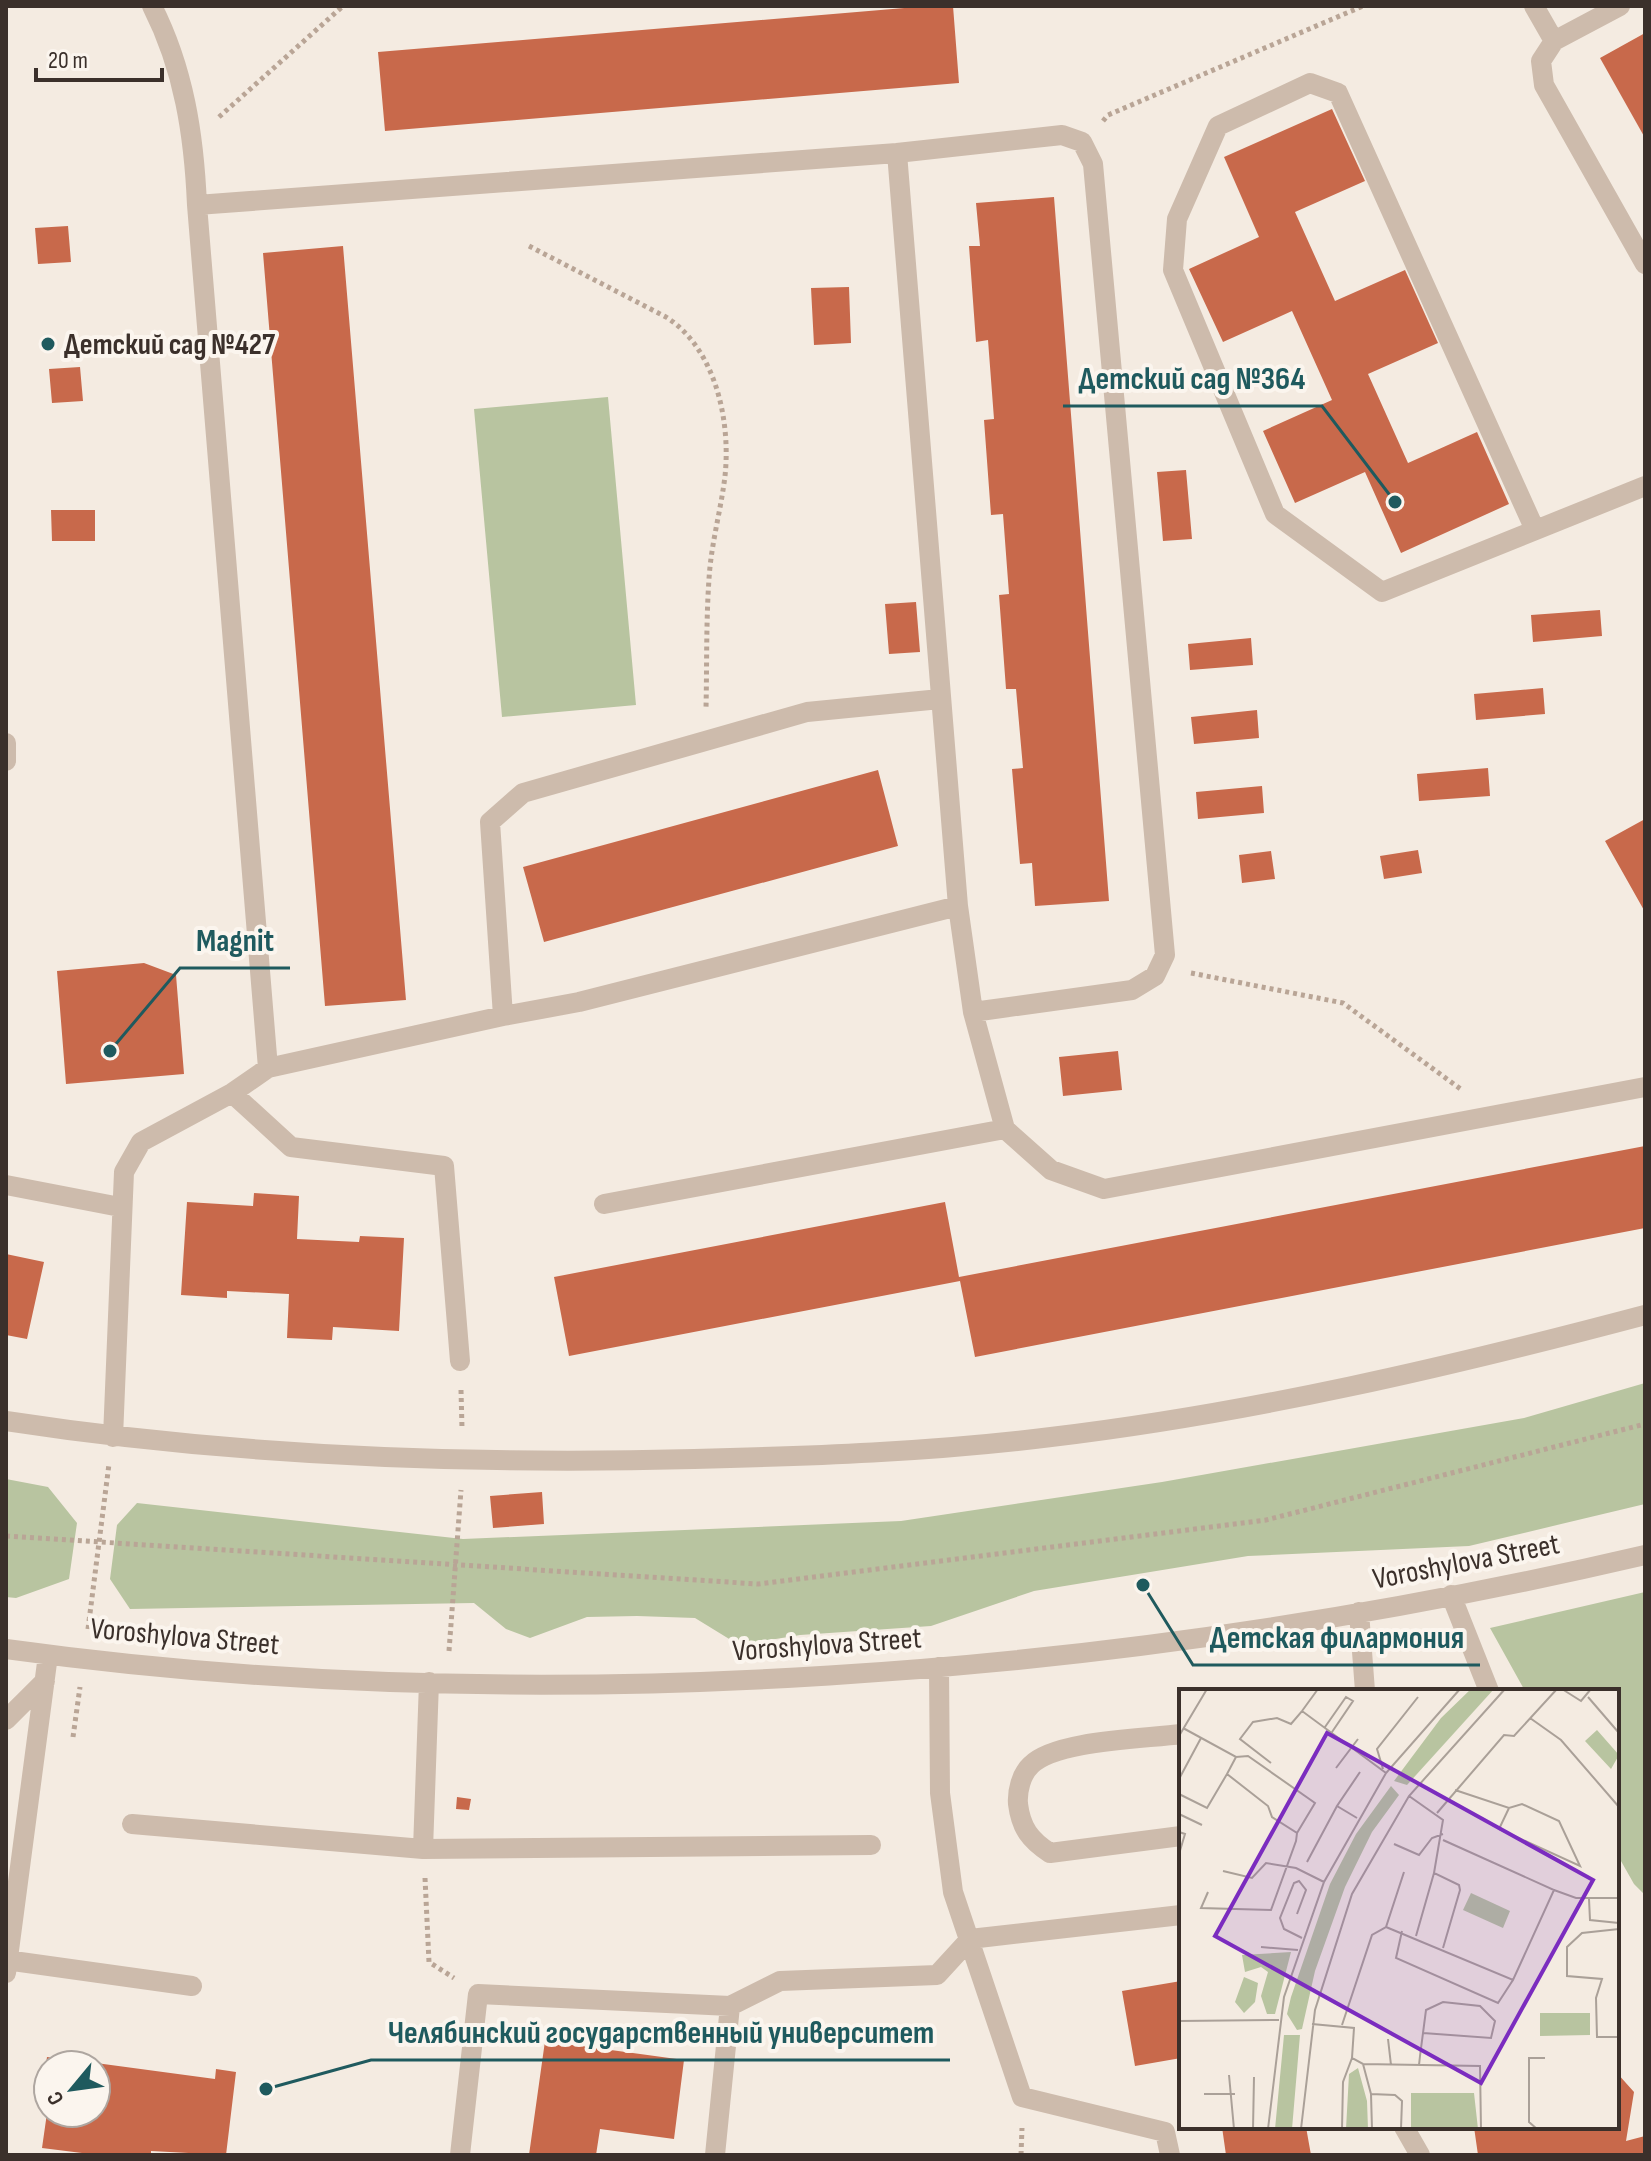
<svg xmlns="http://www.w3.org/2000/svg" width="1651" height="2161" viewBox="0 0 1651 2161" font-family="'Sofia Sans Condensed',sans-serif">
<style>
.green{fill:#b8c4a0}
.building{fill:#c8694b}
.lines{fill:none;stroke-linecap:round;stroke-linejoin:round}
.path{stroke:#b9a596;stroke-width:5;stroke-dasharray:4 4;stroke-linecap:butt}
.minor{stroke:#cdbbac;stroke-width:20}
.poi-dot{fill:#1f5a5e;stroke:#fbf5ee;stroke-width:3}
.labels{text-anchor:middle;stroke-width:8;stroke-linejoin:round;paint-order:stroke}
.poi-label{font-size:30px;font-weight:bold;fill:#3b302b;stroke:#fbf5ee;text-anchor:start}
.street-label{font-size:30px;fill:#3b302b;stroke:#fbf5ee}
.inset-road{fill:none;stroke:#aaa098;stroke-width:2}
.view{fill:#7b2cbf;fill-opacity:0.15;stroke:#7b2cbf;stroke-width:4}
.inset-edge{fill:none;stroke:#3b302b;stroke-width:4}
.leader{fill:none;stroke:#1f5a5e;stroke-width:3}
.callout-dot{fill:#1f5a5e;stroke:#fbf5ee;stroke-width:3}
.callout-label{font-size:32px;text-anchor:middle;font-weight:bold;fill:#1f5a5e;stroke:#fbf5ee;stroke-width:8;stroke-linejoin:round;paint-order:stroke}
</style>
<rect width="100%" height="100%" fill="#f4ebe1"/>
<!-- green -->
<path class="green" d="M 608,397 L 636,705 L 502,717 L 474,409 Z
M 1645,1383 L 1645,1504 L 1469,1546 L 1248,1556 L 1034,1591 L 931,1626 L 800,1635 L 739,1645 L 695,1618 L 637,1616 L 587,1617 L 530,1638 L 506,1629 L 474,1603 L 130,1609 L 110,1579 L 117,1525 L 137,1503 L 463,1539 L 901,1521 L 1162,1482 L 1524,1418 Z
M 6,1479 L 48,1487 L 77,1523 L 69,1579 L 16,1598 L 6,1597 Z
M 1645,1592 L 1645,1895 L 1634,1884 L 1617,1854 L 1617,1691 L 1525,1691 L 1490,1628 Z"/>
<!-- building -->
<path class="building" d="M 928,6 L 953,6 L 959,83 L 385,131 L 378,52 Z
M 1645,33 L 1645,138 L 1600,58 Z
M 1332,109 L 1365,181 L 1295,212 L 1335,301 L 1405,270 L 1438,343 L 1368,374 L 1408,463 L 1477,432 L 1509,504 L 1401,553 L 1365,472 L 1295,503 L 1263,431 L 1332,400 L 1292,311 L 1223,342 L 1189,269 L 1259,237 L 1224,157 Z
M 1054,197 L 1109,901 L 1035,906 L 1032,863 L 1020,864 L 1012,769 L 1023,768 L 1016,689 L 1006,689 L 999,595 L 1009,594 L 1003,514 L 991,515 L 984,420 L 994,419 L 988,340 L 976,342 L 969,246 L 980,246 L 976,203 Z
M 68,226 L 71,262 L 38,264 L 35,228 Z
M 343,246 L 406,1000 L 325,1006 L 263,253 Z
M 849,287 L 851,343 L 814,345 L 811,288 Z
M 80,367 L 83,401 L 52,403 L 49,369 Z
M 1186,470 L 1192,539 L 1163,541 L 1157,472 Z
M 51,510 L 95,510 L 95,541 L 52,541 Z
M 916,602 L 920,652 L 889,654 L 885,604 Z
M 1600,610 L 1602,636 L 1533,642 L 1531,615 Z
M 1251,638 L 1253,665 L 1190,670 L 1188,644 Z
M 1543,688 L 1545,714 L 1476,720 L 1474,694 Z
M 1257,710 L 1259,738 L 1194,744 L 1191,717 Z
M 1488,768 L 1490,796 L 1419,801 L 1417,774 Z
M 878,770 L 898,846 L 544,942 L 523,867 Z
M 1262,786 L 1264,813 L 1198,819 L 1196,792 Z
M 1645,819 L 1645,912 L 1605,841 Z
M 1418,850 L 1422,873 L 1384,879 L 1380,856 Z
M 1271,851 L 1275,879 L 1242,883 L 1239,855 Z
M 144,963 L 176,975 L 184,1074 L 66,1084 L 57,971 Z
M 1118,1051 L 1122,1090 L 1063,1096 L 1059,1057 Z
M 1645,1146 L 1645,1228 L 975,1357 L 960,1281 L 569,1356 L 554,1277 L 945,1202 L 959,1277 Z
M 254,1193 L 299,1196 L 297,1239 L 359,1242 L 360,1236 L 404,1238 L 399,1331 L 333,1327 L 332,1340 L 287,1338 L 289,1294 L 227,1291 L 227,1298 L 181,1295 L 187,1202 L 253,1206 Z
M 6,1254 L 44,1262 L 27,1339 L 6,1335 Z
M 542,1492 L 544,1524 L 493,1528 L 490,1496 Z
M 457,1797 L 471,1799 L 469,1810 L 456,1809 Z
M 1181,1981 L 1181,2058 L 1135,2066 L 1122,1991 Z
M 545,2041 L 684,2060 L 674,2139 L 600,2129 L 596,2155 L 529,2155 Z
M 47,2057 L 93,2063 L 93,2065 L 48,2065 L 48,2100 L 41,2099 Z
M 96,2063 L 215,2079 L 216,2069 L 236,2072 L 226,2155 L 151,2151 L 151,2155 L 98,2155 L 42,2148 L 47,2113 L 96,2113 Z
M 1617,2073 L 1634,2092 L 1626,2141 L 1645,2136 L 1645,2155 L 1478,2155 L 1474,2127 L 1617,2127 Z
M 1222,2127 L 1306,2127 L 1311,2155 L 1226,2155 Z"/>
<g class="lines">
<!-- path -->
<path class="path" d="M 219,117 L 343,6
M 1103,121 L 1108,115 L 1363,6
M 529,246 L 666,317 C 715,348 731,420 725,476 C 721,510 711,544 709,579 C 706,622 707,665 706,708
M 1191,973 L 1343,1003 L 1462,1090
M 461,1390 L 462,1428
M 6,1536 L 758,1584 L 1266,1520 L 1645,1424
M 88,1629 L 109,1464
M 449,1651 L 461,1490
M 73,1737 L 80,1687
M 425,1878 L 429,1962 L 454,1978
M 1021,2155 L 1022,2128"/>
<!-- minor -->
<path class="minor" d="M 152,6 C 184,69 194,135 197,205
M 1534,6 L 1554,41
M 1620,6 L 1554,41 L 1541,61 L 1544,85 L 1645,264
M 897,153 L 1062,135 L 1082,142 L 1093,164 L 1165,955 L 1155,976 L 1132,990 L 973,1012
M 1535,530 L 1338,93 L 1310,83 L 1218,126 L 1177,219 L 1173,270 L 1275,514 L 1382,592 L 1645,486
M 6,743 L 6,761
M 503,1016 L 579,1002 L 958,906
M 268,1068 L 197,205 L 897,153 L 958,906 L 973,1012 L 1005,1129
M 232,1093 L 291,1147 L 444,1166 L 460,1361
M 6,1185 L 120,1207
M 604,1204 L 1005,1129 L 1051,1170 L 1104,1189 L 1645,1087
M 6,1421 C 234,1456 463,1465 694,1459 C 813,1456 932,1452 1051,1437 C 1252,1413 1449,1367 1645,1315
M 113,1437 L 124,1172 L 141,1142 L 232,1093 L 268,1068 L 503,1016 L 490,822 L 523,793 L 807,712 L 940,699
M 1451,1595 L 1489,1691
M 1359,1612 L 1365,1691
M 6,1649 C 539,1723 1122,1677 1645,1555
M 939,1667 L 940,1793 L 953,1892 L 1022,2097 L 1165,2132 L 1170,2155
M 6,1720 L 45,1681
M 1181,1734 C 1145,1739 1056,1740 1031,1765 C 1021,1774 1017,1792 1018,1804 C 1021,1828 1030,1840 1050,1853 L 1181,1836
M 132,1824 L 423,1849 L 429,1682
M 423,1849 L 871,1845
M 6,1960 L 192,1986
M 6,1973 L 48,1655
M 1404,2127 L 1420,2155
M 460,2155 L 478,1994 L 730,2006
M 715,2155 L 730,2006 L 780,1981 L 937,1975 L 970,1939 L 1181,1915"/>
</g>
<!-- markers -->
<circle class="poi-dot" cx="48" cy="344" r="8"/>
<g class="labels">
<!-- poi labels -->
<g class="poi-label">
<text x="64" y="354">Детский сад №427</text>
</g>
<!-- street labels -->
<g class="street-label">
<text transform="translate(1466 1561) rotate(-11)" y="10">Voroshylova Street</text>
<text transform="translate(185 1636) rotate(5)" y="10">Voroshylova Street</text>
<text transform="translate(827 1644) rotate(-4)" y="10">Voroshylova Street</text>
</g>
</g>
<!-- overview -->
<g transform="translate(1179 1689)">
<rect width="440" height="440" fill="#f4ebe1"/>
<path d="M 292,0 L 315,0 L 228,96 L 215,92 L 262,29 ZM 418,41 L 440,66 L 432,80 L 406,52 ZM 212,97 L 220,106 L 193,143 L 166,198 L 136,282 L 123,340 L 118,341 L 108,325 L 112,308 L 151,195 L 177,145 ZM 292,204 L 331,222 L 324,239 L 284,221 ZM 112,263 L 96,325 L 88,325 L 82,307 L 89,283 L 82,278 L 66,283 L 63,266 ZM 65,288 L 79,294 L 76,313 L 65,324 L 56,313 ZM 361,324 L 411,324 L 411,346 L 361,347 ZM 105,346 L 121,346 L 113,440 L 96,440 ZM 179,379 L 188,412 L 189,440 L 167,440 L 170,385 ZM 232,404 L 295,404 L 299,440 L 227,440 L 232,438 Z" fill="#b8c4a0"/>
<path class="inset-road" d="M 383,0 L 402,12 L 412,0M 409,8 L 440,44M 123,22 L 139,0M 351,29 L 382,51 L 440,118M 146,38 L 167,8 L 174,12 L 153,43M 4,39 L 57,68 L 69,67 L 136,114 L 118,144M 0,47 L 28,0M 92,74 L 61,50 L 74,33 L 98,29 L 112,35 L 123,22 L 207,84M 157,79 L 179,50M 204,80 L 198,60 L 239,8M 0,90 L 22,49M 276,101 L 330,119 L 343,115 L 380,132 L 401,177 L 320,140 L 330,119M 0,105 L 28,119 L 48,85M 230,107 L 264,131 L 255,184 L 280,196 L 281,201 L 264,259M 258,124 L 325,46 L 335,47 L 378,0M 0,125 L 23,136M 178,129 L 158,117 L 181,83M 0,143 L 6,145 L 0,165M 215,155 L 240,166 L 253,149 L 264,145M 128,173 L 158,117M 44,182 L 73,189 L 87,174 L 117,179 L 145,193M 375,201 L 397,209 L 440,209M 29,203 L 22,219 L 92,221 L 117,152 L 118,144 L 93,128 L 89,117 L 48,85 L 57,68M 410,210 L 411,231 L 440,234M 118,225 L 127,201 L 120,192 L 115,194 L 101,229 L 105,240 L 123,249M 207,238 L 334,291 L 375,201 L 264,151M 440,240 L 403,244 L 388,258 L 388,287 L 423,290 L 417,309 L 418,348 L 440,348M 223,242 L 217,269 L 319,314 L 334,291M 237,247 L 255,184M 82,258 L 119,261M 0,332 L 100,331M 133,335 L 175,339 L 173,369 L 184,375 L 301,377 L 302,440M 163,336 L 193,246 L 207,238 L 225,183M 209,350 L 212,376M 184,375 L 192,405 L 216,406 L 223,412 L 222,440M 240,376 L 241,367 L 247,321 L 264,313 L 301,317 L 316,332 L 312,349 L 244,344M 50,386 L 55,440M 25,405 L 56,405M 192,405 L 193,440M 74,440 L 75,388M 89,440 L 105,308 L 145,193 L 207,84 L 281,0M 122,440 L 136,321 L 173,205 L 230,107 L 326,0M 163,440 L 164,393 L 173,369M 358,440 L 350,433 L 350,369 L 366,369"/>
<path class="view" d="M 148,44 L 414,191 L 302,394 L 36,247 Z"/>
<rect width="440" height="440" class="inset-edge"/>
</g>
<!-- callouts -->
<path class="leader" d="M1395 502L1322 406H1063M110 1051L180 968H290M1143 1585L1193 1665H1480M266 2089L371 2060H950"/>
<g class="callout-dot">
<circle cx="1395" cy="502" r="8"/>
<circle cx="110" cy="1051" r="8"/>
<circle cx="1143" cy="1585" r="8"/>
<circle cx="266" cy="2089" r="8"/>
</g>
<g class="callout-label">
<text x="1192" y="389">Детский сад №364</text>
<text x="235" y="951">Magnit</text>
<text x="1337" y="1648">Детская филармония</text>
<text x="661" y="2043">Челябинский государственный университет</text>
</g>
<!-- border -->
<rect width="1651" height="2161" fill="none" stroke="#3b302b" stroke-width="16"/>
<!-- north arrow -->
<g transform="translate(72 2089) rotate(241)"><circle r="38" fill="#fbf5ee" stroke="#aea6a0" stroke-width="2"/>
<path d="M0-6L14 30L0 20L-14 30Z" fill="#1f5a5e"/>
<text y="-12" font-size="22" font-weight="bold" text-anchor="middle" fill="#3b302b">С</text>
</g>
<!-- scale -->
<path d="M36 68v12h126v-12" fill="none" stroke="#3b302b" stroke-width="4"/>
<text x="48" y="68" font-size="24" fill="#3b302b" stroke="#fbf5ee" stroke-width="6" paint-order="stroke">20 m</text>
</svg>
